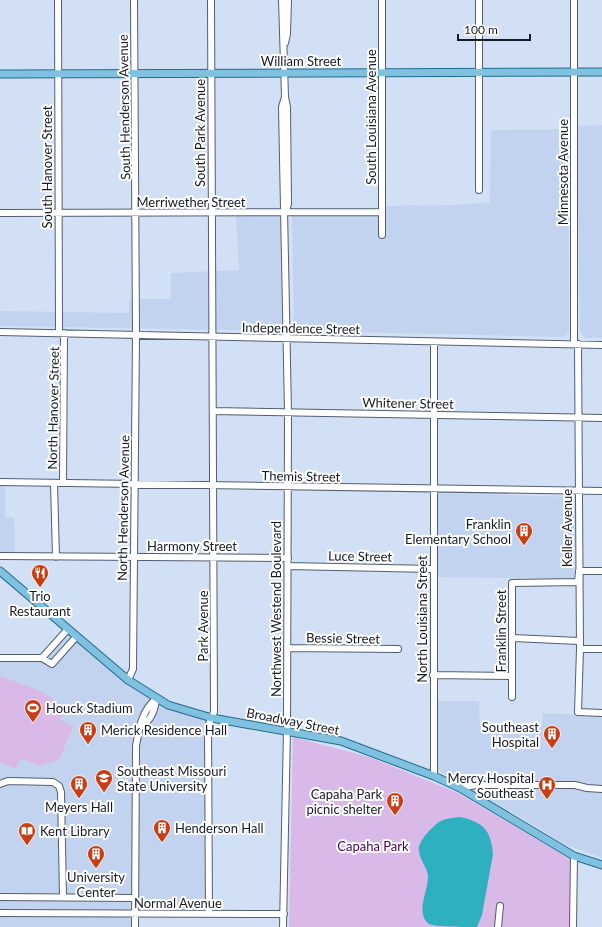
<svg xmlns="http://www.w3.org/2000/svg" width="602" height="927" viewBox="0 0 602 927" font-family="Lato,sans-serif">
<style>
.built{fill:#c2d3f0}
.green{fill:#d9b9e8}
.water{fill:#2eb0bf}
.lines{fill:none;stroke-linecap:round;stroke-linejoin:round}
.minor-casing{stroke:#535e71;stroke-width:8}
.major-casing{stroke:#226b8e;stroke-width:9}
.minor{stroke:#fff;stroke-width:6}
.major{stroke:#7fc1de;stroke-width:7}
.labels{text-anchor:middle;stroke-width:4;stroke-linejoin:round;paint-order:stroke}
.street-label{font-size:13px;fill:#161a22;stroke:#fff}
.poi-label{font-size:13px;fill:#161a22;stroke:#fff;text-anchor:start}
.park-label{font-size:13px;fill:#440359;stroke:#fff}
</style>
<rect width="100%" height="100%" fill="#d2e0f6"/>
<!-- built -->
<path class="built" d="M 602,125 L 602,338 L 585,338 L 580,331 L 577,126 Z
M 568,129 L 569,332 L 564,337 L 301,331 L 294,324 L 292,216 L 385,214 L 385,206 L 455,205 L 490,202 L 491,130 Z
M 280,215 L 282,325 L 277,331 L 0,326 L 0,311 L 129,313 L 129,299 L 171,299 L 171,273 L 239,270 L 236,216 Z
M 0,486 L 5,486 L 5,517 L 14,518 L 15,553 L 0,553 Z
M 437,493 L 575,497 L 574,579 L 437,577 Z
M 68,629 L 156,699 L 212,718 L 208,727 L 209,914 L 135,914 L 135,927 L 0,927 L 0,658 L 42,658 Z
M 435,701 L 479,701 L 480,725 L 542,725 L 543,713 L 602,716 L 602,858 L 564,844 L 529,822 L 437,770 Z"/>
<!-- green -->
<path class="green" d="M 0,676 L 41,691 L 65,708 L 60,720 L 73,726 L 59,760 L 39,766 L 21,758 L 16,769 L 0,762 Z
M 293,737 L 369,757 L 458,793 L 570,859 L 570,927 L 289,927 Z"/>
<!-- water -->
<path class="water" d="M 460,817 C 483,822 491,830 493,854 L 482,915 L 477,927 C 466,927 437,927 429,924 C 415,913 428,891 428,877 C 428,868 420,861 419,851 C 417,842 432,827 439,822 C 445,818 453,818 460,817 Z"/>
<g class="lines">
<defs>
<path id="minor" d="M 58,0 L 59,333
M 282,0 L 285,97 L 287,107 L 288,204 L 286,211
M 382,0 L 382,235
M 479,0 L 479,190
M 285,43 L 287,34 L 288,0
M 0,213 L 382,212
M 0,332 L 602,345
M 434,342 L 434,776
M 574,344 L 574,0
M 578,344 L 580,649 L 578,712 L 602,713
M 213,411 L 602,418
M 0,482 L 602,491
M 54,483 L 56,557
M 63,483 L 64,333
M 0,556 L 288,558
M 288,566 L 433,569
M 513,638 L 579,641
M 287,648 L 398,649
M 580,649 L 602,649
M 0,658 L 42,658 L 52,664 L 76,637
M 42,658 L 68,629
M 433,675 L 512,676
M 128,680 L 133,669 L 136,334 L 134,0
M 512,697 L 512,583 L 578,582 L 579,571 L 602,571
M 142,726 C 151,720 155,709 156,699
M 0,784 L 8,781 L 53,782 L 59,786 L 61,792 L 63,897
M 460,788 L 476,785 L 575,785 L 587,788 L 602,789
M 0,897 L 135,898
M 0,913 L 284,914
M 209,914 L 208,726 L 214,712 L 211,0
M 135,927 L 136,746 C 139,729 142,710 156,699
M 283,927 L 287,730 L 288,412 L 282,107 L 285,97
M 498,927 L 500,906
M 573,927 L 574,856"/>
<path id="major" d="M 0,74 L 602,72
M 0,571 L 128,680 L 168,705 L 212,718 L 341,741 L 434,776 L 460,788 L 574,856 L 602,865"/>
</defs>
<!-- minor casing -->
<use href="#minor" class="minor-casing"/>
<!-- major casing -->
<use href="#major" class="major-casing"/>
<!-- minor -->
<use href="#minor" class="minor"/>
<!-- major -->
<use href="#major" class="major"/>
</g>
<!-- icons -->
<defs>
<symbol id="building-pin" viewBox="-11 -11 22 30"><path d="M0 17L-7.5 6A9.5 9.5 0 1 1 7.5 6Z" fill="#c73e15" stroke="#fff"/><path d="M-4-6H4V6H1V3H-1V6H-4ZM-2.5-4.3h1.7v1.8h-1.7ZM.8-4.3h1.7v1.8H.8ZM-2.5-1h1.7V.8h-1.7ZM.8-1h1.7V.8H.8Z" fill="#fff"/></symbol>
<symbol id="restaurant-pin" viewBox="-11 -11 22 30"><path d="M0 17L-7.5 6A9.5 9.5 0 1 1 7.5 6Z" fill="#c73e15" stroke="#fff"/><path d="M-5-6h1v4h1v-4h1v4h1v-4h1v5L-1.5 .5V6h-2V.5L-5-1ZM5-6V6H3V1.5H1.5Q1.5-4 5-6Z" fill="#fff"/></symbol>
<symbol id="stadium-pin" viewBox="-11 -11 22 30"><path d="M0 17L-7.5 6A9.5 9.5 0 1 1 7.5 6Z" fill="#c73e15" stroke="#fff"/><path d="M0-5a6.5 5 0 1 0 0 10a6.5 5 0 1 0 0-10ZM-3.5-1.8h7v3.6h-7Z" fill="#fff"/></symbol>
<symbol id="university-pin" viewBox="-11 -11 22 30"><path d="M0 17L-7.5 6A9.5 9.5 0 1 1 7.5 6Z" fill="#c73e15" stroke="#fff"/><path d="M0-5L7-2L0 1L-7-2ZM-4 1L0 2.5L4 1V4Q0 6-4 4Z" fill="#fff"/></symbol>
<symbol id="hospital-pin" viewBox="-11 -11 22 30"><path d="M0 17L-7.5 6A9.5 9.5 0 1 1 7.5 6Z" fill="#c73e15" stroke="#fff"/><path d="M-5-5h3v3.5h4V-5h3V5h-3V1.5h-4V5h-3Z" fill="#fff"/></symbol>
<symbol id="library-pin" viewBox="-11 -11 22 30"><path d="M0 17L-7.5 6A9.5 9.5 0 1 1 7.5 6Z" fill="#c73e15" stroke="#fff"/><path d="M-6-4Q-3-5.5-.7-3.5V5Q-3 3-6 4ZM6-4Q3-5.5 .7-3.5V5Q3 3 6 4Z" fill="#fff"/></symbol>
</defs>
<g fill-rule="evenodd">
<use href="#building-pin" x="514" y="521" width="20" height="27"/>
<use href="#restaurant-pin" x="30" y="563" width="20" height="27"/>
<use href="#stadium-pin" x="23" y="698" width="20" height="27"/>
<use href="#building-pin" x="78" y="720" width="20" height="27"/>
<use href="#building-pin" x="542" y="724" width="20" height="27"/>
<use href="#university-pin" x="94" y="768" width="20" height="27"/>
<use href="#building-pin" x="69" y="774" width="20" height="27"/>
<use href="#hospital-pin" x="537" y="775" width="20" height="27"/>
<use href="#building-pin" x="385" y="791" width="20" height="27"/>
<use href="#building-pin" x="152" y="818" width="20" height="27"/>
<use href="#library-pin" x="17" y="821" width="20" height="27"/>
<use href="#building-pin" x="86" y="844" width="20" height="27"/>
</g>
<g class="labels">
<!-- street labels -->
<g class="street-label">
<text x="301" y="66">William Street</text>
<text transform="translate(124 107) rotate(-91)" y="5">South Henderson Avenue</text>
<text transform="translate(371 117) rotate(-90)" y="5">South Louisiana Avenue</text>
<text transform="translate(200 133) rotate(-90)" y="5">South Park Avenue</text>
<text transform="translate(47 167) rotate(-90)" y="5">South Hanover Street</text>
<text transform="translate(563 172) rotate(-90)" y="5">Minnesota Avenue</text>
<text x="191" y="207">Merriwether Street</text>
<text transform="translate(301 328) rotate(1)" y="5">Independence Street</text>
<text transform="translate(408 403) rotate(1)" y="5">Whitener Street</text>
<text transform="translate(53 408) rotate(-89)" y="5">North Hanover Street</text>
<text transform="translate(301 476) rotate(1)" y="5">Themis Street</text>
<text transform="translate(123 508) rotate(-89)" y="5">North Henderson Avenue</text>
<text transform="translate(567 528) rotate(-90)" y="5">Keller Avenue</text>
<text x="192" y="551">Harmony Street</text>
<text transform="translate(360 556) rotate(1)" y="5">Luce Street</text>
<text transform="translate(276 609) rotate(-90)" y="5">Northwest Westend Boulevard</text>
<text transform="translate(422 619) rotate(-90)" y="5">North Louisiana Street</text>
<text transform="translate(203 626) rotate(-90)" y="5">Park Avenue</text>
<text transform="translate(501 631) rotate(-90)" y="5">Franklin Street</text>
<text transform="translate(343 638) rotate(1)" y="5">Bessie Street</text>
<text transform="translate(293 721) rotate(11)" y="5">Broadway Street</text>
<text x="178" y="908">Normal Avenue</text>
</g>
<!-- poi labels -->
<g class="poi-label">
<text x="511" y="529" text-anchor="end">Franklin<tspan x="511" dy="15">Elementary School</tspan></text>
<text x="40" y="601" text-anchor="middle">Trio<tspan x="40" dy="15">Restaurant</tspan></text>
<text x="46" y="713">Houck Stadium</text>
<text x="539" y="732" text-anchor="end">Southeast<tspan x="539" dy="15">Hospital</tspan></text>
<text x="101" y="735">Merick Residence Hall</text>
<text x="117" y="776">Southeast Missouri<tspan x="117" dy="15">State University</tspan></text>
<text x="534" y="783" text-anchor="end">Mercy Hospital<tspan x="534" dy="15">Southeast</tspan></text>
<text x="382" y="799" text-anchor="end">Capaha Park<tspan x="382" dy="15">picnic shelter</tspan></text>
<text x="79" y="812" text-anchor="middle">Meyers Hall</text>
<text x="175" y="833">Henderson Hall</text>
<text x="40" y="836">Kent Library</text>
<text x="96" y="882" text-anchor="middle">University<tspan x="96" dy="15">Center</tspan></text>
</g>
<!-- park labels -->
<g class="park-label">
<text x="373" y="851">Capaha Park</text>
</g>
</g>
<!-- scale -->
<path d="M458 34v6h72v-6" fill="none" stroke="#161a22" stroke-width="2"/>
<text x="464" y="34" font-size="12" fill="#161a22" stroke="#ffffff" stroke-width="3" paint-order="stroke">100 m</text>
</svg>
